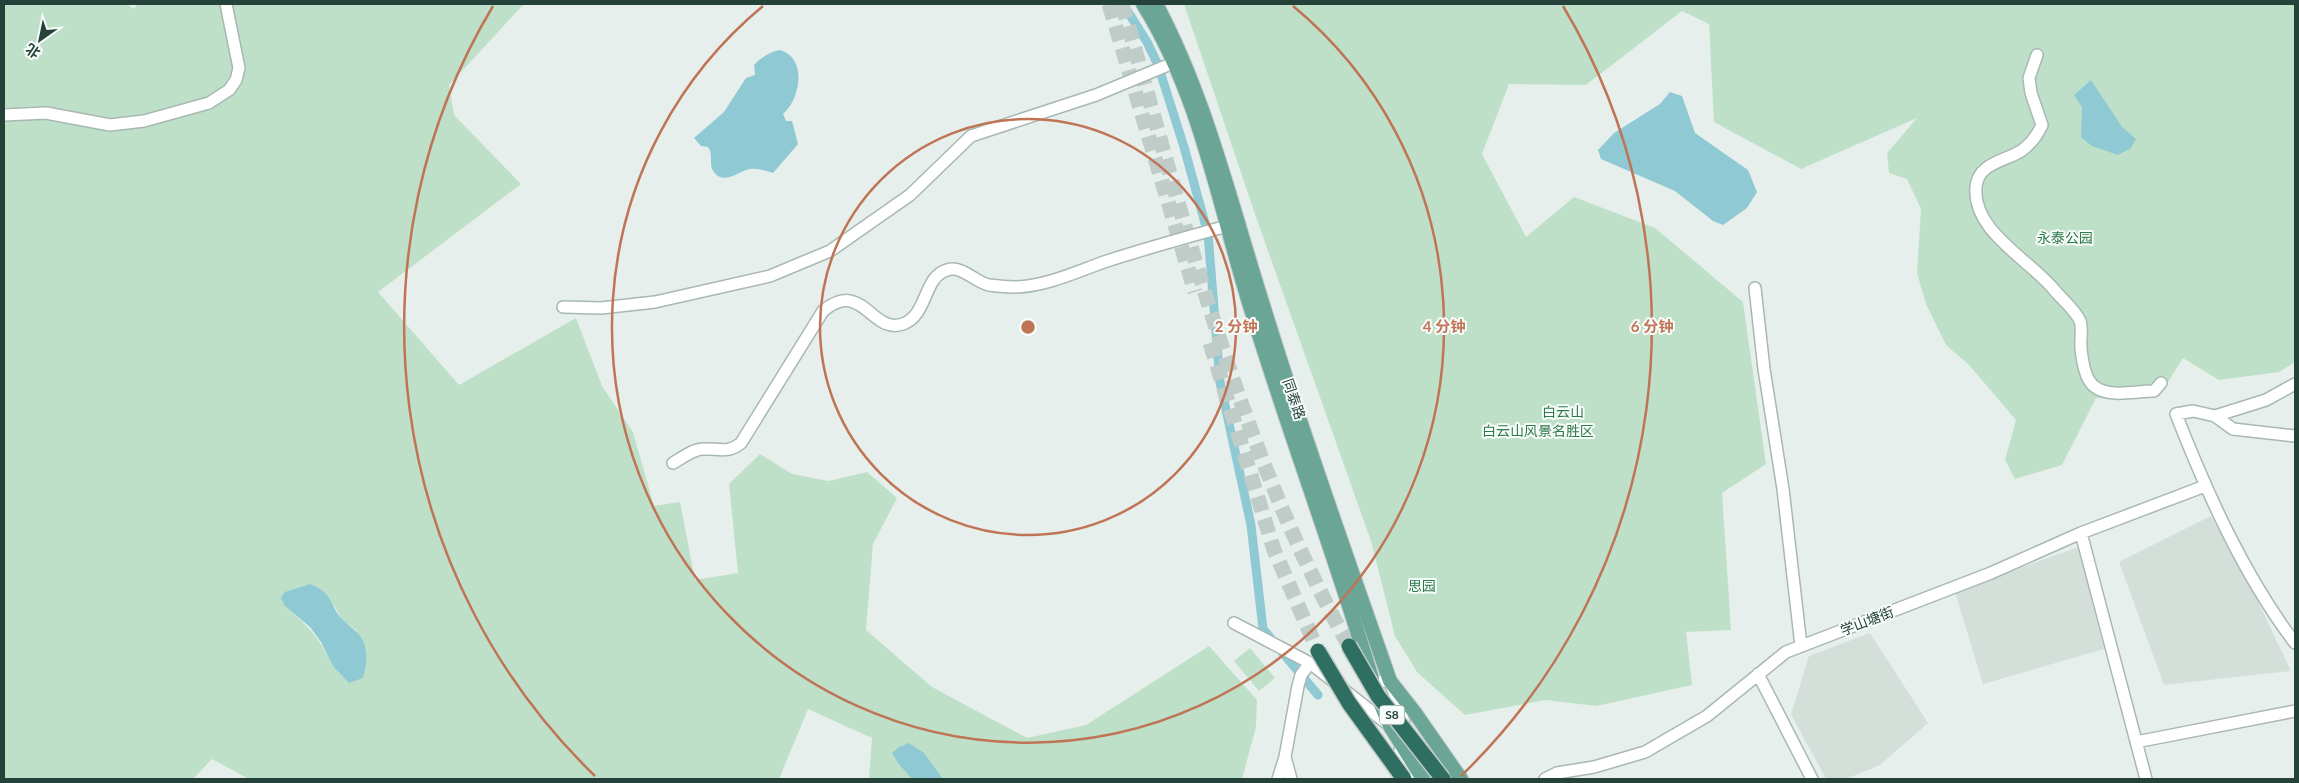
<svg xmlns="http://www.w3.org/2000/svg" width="2299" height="783" viewBox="0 0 2299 783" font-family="Lato,'Noto Sans SC',sans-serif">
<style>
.built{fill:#d4dfda}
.green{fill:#bfe0c8;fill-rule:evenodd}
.water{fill:#8ec9d4}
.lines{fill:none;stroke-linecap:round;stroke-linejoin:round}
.canal{stroke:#8ec9d4;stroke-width:9}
.highway-tunnel{stroke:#bfccc8;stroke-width:15;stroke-dasharray:15 8;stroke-linecap:butt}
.minor-casing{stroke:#a8b8b2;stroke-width:14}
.major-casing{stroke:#c2cac8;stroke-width:16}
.minor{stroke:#fff;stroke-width:11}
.major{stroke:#6aa596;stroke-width:14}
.highway-bridge-casing{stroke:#c2cac8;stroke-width:18;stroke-linecap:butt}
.highway-bridge{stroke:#2f6f62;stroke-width:15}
.ring{fill:none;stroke:#c07456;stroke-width:2.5}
.labels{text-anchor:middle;stroke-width:4;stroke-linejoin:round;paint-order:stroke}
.shield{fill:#f7fbf9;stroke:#637a73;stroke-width:1}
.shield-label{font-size:12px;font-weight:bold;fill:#24423a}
.park-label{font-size:14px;fill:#2d7a4b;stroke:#f7fbf9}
.street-label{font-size:14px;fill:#24423a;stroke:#f7fbf9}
.centre{fill:#c07456;stroke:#f7fbf9;stroke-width:2.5}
.ring-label{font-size:15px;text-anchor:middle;font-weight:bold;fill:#c07456;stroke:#f7fbf9;stroke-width:4;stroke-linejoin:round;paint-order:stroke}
</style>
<rect width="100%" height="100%" fill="#e6efeb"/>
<!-- built -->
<path class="built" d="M 2211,516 L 2249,583 L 2291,671 L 2164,685 L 2119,562 Z
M 2078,547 L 2104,649 L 1983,684 L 1955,592 Z
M 1870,633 L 1928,723 L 1880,765 L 1846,779 L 1826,779 L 1791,714 L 1809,656 Z"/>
<!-- green -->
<path class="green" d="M 4,4 L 127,4 L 134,9 L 137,4 L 524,4 L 449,85 L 454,115 L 521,184 L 378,292 L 459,385 L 576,318 L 602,386 L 633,432 L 654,506 L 680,502 L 695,580 L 738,573 L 729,484 L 760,454 L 792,474 L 829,481 L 867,472 L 897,498 L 873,544 L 866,630 L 932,687 L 1027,738 L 1086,725 L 1209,646 L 1257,700 L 1256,727 L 1242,779 L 869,779 L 872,738 L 808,709 L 779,779 L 249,779 L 212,759 L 193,779 L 4,779 ZM 334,605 L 342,620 L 357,631 L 333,666 C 319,637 309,627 285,606 Z
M 1184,4 L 2295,4 L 2295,362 L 2279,372 L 2219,380 L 2183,358 L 2159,396 L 2096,398 L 2062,465 L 2015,479 L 2005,460 L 2016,420 L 1970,366 L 1946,345 L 1926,304 L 1917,273 L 1921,209 L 1907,179 L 1889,173 L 1887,153 L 1917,118 L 1801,169 L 1714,122 L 1709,24 L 1682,11 L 1586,85 L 1509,84 L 1482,154 L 1526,237 L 1574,197 L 1655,228 L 1743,302 L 1766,464 L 1722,493 L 1731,630 L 1686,632 L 1692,685 L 1596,706 L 1546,700 L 1465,715 L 1417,672 L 1395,636 L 1371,541 L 1256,217 Z
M 1250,648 L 1275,678 L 1259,691 L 1234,661 Z"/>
<!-- water -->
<path class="water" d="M 780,50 C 808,58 800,100 783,114 L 786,121 L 792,121 L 798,144 L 773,173 C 764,170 755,167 746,170 C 736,174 723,184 714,172 C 708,165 714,155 708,147 L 701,146 L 694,138 L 724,112 L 746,78 L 755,75 L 754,65 C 762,57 769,52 780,50 Z
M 2091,80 L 2122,127 L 2136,139 L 2131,148 L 2118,155 L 2092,146 L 2081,137 L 2082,107 L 2074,95 Z
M 1670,92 L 1682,96 L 1695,133 L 1748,170 L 1757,192 L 1747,208 L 1723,225 L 1713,221 L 1675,191 L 1601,159 L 1598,150 L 1614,133 L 1660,104 Z
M 310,584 C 334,593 329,606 343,620 C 351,628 360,632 364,643 C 368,654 366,668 363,678 L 349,683 L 333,666 L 321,642 L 310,627 L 285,606 L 281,598 L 285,592 Z
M 909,743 L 924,753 L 943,779 L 912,779 L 898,763 L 892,753 L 899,747 Z"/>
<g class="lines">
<!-- canal -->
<path class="canal" d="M 1123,4 L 1147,42 L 1158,65 L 1184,147 L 1208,234 L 1220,382 L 1251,525 L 1263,629 L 1318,695"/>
<!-- highway-tunnel -->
<path class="highway-tunnel" d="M 1109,4 L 1195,292
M 1122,4 C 1185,221 1237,446 1349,646
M 1210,343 L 1274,550 L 1318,651"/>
<defs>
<path id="minor" d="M 2037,55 L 2029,78 L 2031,93 L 2042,125 C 2037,136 2031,144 2021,151 C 2005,161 1978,163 1976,187 C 1972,232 2031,260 2056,292 C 2064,301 2076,311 2080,321 C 2083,328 2080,340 2081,348 C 2082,359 2085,380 2095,387 C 2110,398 2136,391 2154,391 L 2161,383
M 4,115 L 46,113 L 110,125 L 144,121 L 209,103 L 229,90 L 236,80 L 239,68 L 226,4
M 1755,288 L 1764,369 L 1783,489 L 1801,646
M 563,307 L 601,308 L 655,302 L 770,276 L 830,251 L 910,195 L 971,136 L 1096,95 L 1173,63
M 2295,384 L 2266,400 L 2215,416 L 2193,411 L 2176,414 C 2207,493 2244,576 2295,643
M 2215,416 L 2233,429 L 2295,436
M 673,463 C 682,458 693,449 703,449 C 718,448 728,454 741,443 L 823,311 C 863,278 871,335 903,324 C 928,315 923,277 947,270 C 962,265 975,282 989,285 C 997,286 1007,287 1016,287 C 1047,286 1078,271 1107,261 C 1147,248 1187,237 1227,226
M 2081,533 L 2146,779
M 1234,623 L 1310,663 L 1390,726
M 1758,674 L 1812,779
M 1373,682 L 1390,681 L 1404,722
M 2136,742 L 2295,711
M 1400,750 L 1412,779
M 1285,757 L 1291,779
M 1278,779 L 1285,757 L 1298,686 L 1301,675 L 1310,663
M 1545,779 L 1557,773 L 1594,767 L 1645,752 L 1707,716 L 1786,652 L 1991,573 L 2081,533 L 2205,486"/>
<path id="major" d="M 1143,4 C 1201,96 1219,207 1251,309 C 1289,433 1335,555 1372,679
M 1156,4 C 1206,98 1230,201 1262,302 C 1301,429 1346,555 1390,681 L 1415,713 L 1461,779
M 1380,702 L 1390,726 L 1423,779"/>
</defs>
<!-- minor casing -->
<use href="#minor" class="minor-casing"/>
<!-- major casing -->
<use href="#major" class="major-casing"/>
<!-- minor -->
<use href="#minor" class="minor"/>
<!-- major -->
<use href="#major" class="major"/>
<defs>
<path id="highway-bridge" d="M 1349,646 L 1378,696 L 1443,779
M 1318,651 L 1349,703 L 1404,779"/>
</defs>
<!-- highway-bridge casing -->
<use href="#highway-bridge" class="highway-bridge-casing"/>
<!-- highway-bridge -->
<use href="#highway-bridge" class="highway-bridge"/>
</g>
<!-- distance rings -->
<g class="ring">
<circle cx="1028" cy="327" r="208"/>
<path d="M1293 6A416 416 0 1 1 763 6"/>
<path d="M595 776A624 624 0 0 1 493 6M1563 6A624 624 0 0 1 1461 776"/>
</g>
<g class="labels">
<!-- shield labels -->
<rect class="shield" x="1379.5" y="705.5" width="25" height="19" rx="4"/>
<g class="shield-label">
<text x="1392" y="719">S8</text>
</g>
<!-- park labels -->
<g class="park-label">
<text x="2065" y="243">永泰公园</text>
<text x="1563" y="417">白云山</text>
<text x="1538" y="436">白云山风景名胜区</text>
<text x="1422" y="591">思园</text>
</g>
<!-- street labels -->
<g class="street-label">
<text transform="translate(1294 399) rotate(71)" y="5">同泰路</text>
<text transform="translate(1867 621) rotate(-21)" y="5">学山塘街</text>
</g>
</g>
<circle cx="1028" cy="327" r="8" class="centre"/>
<g class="ring-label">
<text x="1236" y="332">2 分钟</text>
<text x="1444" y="332">4 分钟</text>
<text x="1652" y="332">6 分钟</text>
</g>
<!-- border -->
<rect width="2299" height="783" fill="none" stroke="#24423a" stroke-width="10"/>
<!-- north arrow -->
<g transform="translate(40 40) rotate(213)" stroke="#f7fbf9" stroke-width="4" paint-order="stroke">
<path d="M0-4L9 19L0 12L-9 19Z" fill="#24423a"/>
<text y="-8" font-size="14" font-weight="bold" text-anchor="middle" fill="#24423a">北</text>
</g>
</svg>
